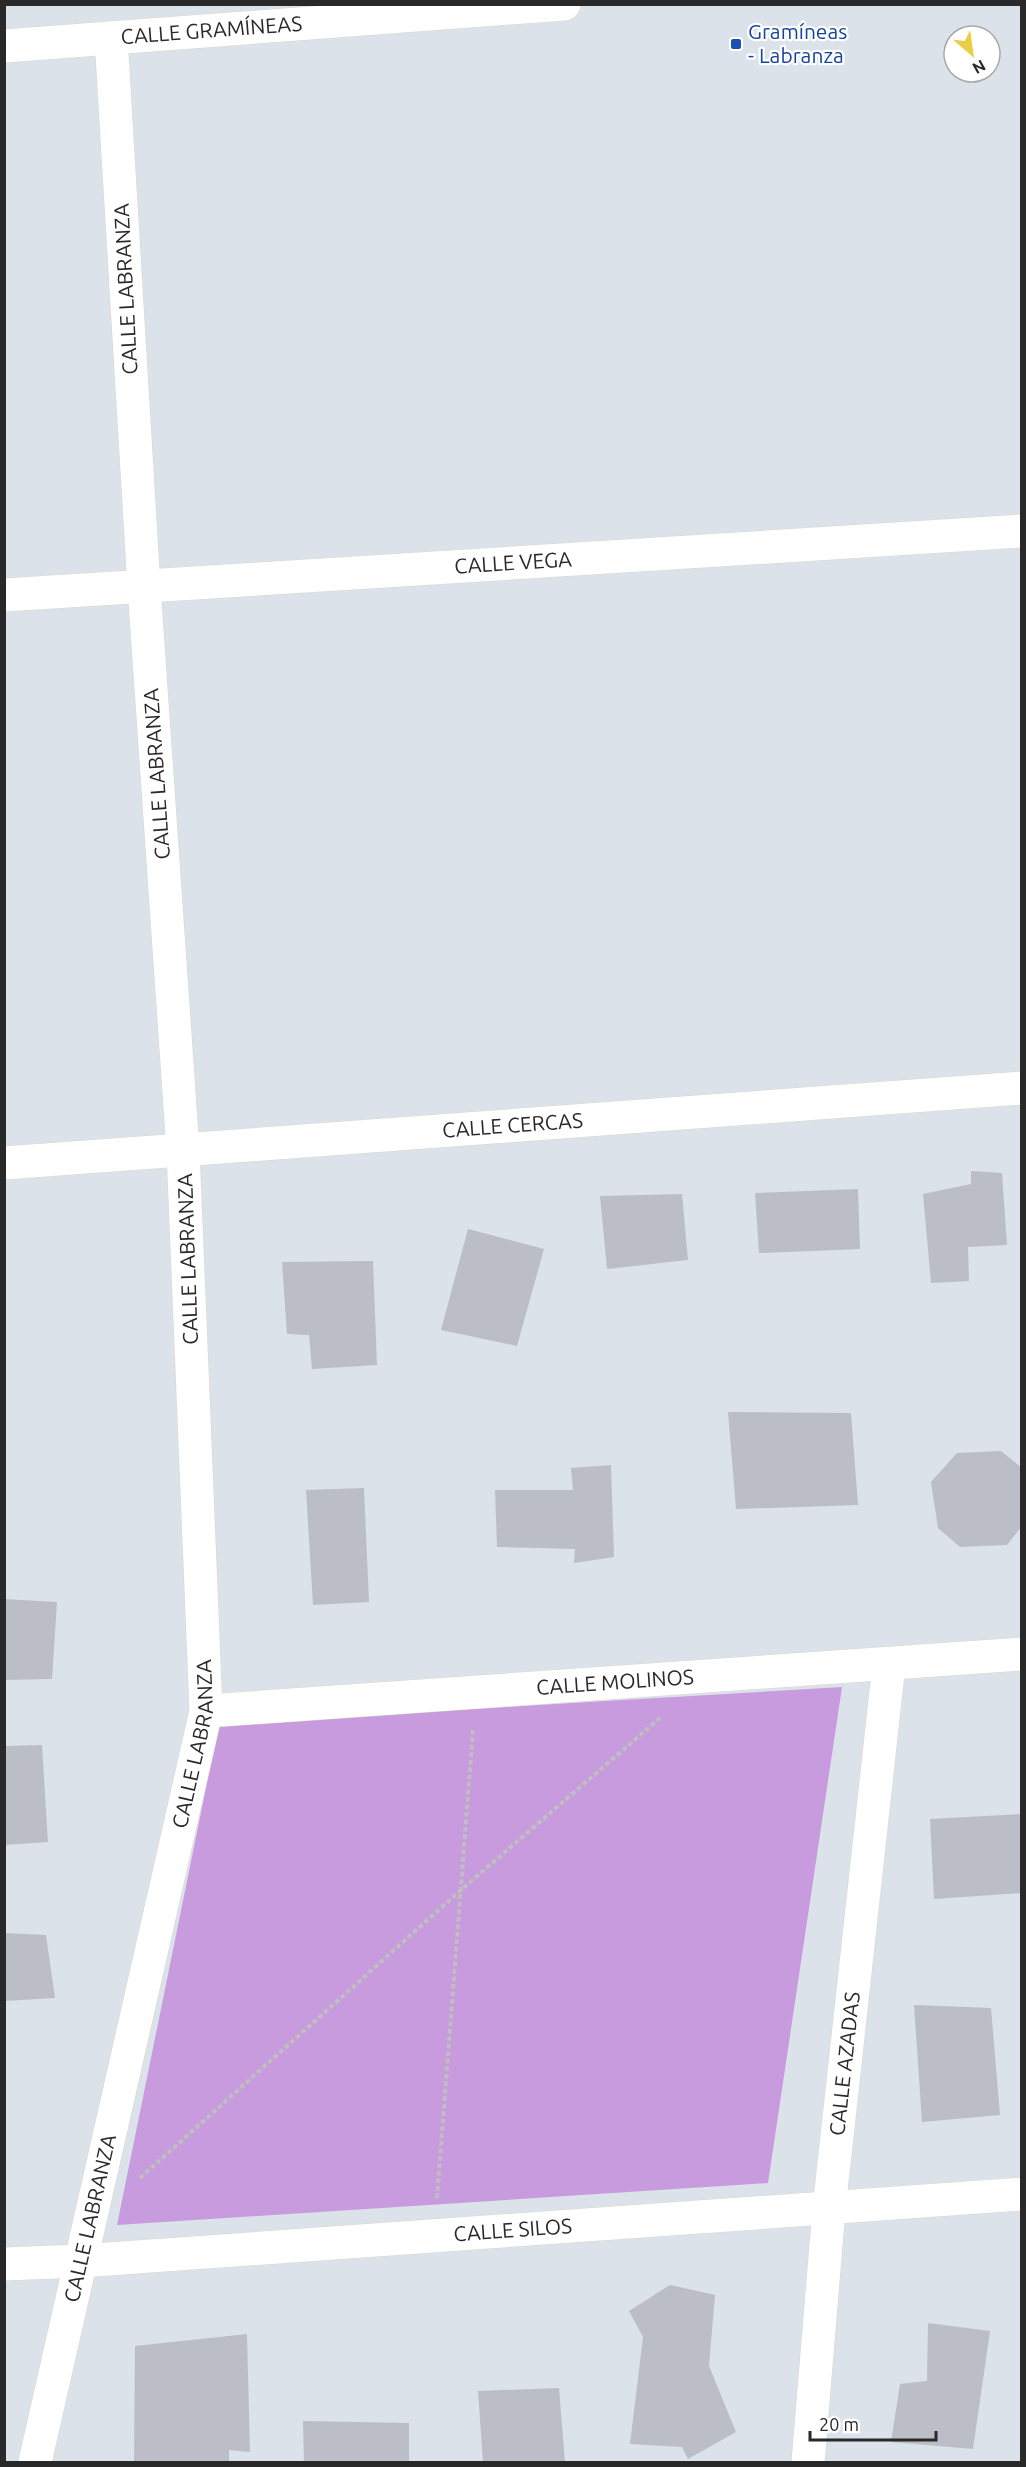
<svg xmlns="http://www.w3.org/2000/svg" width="1026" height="2467" viewBox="0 0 1026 2467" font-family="Ubuntu,sans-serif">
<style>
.green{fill:#c79bdd}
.building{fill:#bbbec6}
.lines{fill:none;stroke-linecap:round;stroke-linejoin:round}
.street-casing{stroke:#dad7ca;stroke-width:34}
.path{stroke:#bfbfbf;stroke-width:4;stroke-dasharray:4.5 3;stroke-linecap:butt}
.street{stroke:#fff;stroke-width:33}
.transit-dot{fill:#1a4fb4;stroke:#fff;stroke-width:2}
.labels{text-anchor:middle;stroke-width:4.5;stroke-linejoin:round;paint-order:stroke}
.street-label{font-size:21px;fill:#292929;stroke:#fff}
.transit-label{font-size:21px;fill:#164399;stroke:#fff;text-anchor:start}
</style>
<rect width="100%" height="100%" fill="#dbe2ea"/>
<!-- green -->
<path class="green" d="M 842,1687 L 768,2183 L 117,2225 L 219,1724 Z"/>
<!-- building -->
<path class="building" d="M 971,1171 L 1002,1173 L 1007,1245 L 968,1247 L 969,1281 L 931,1283 L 923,1194 L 971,1184 Z
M 858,1189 L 860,1249 L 759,1253 L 755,1193 Z
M 682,1194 L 688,1260 L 607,1269 L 600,1196 Z
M 468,1229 L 544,1249 L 517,1346 L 441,1330 Z
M 373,1261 L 377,1365 L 312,1369 L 309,1335 L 287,1334 L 282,1262 Z
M 728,1412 L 851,1413 L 858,1505 L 736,1509 Z
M 1001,1451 L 1022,1468 L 1022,1526 L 1007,1545 L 960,1547 L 938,1528 L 931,1482 L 957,1453 Z
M 611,1465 L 614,1557 L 574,1563 L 575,1549 L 497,1547 L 495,1490 L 573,1490 L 571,1468 Z
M 364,1488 L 369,1602 L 313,1605 L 306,1490 Z
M 4,1599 L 57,1602 L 52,1679 L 4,1680 Z
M 42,1745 L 48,1842 L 4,1845 L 4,1746 Z
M 1022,1814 L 1022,1893 L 934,1899 L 930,1819 Z
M 4,1933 L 46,1935 L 55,1998 L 4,2001 Z
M 914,2005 L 991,2008 L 1000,2115 L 922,2122 Z
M 670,2285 L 715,2295 L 709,2366 L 736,2432 L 688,2459 L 682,2447 L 630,2444 L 643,2337 L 629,2311 Z
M 928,2323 L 990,2331 L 973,2449 L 891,2442 L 900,2384 L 927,2381 Z
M 247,2334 L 250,2452 L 229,2450 L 229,2462 L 134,2462 L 135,2346 Z
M 559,2388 L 565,2462 L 483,2462 L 478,2391 Z
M 303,2421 L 409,2423 L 409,2462 L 304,2462 Z"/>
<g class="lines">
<defs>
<g id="street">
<path id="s1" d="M 4,46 L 564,4"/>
<path id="s2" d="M 4,595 L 1022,531"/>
<path id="s3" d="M 4,1163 L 1022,1088"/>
<path id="s4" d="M 206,1711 L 1022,1654"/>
<path id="s5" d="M 4,2264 L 80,2261 L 1022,2194"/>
<path id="s6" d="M 35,2462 L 206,1711 L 183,1150 L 144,587 L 111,38"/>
<path id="s7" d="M 808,2462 L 829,2209 L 889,1664"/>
</g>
</defs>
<!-- street casing -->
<use href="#street" class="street-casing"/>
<!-- path -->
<path class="path" d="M 140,2178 L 461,1890 L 660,1718
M 437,2198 L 473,1730"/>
<!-- street -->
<use href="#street" class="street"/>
</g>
<!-- markers -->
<rect class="transit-dot" x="730" y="38" width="12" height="12" rx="3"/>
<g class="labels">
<!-- street labels -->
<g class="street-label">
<text dy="7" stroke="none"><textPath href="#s1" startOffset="208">CALLE GRAMÍNEAS</textPath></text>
<text transform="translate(126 289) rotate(-93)" y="7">CALLE LABRANZA</text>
<text dy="7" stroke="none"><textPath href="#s2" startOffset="510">CALLE VEGA</textPath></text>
<text transform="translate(157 774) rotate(-94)" y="7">CALLE LABRANZA</text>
<text dy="7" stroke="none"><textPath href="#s3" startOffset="510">CALLE CERCAS</textPath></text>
<text transform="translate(188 1259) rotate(-92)" y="7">CALLE LABRANZA</text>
<text dy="7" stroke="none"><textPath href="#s4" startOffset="410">CALLE MOLINOS</textPath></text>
<text dy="7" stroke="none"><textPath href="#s6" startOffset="736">CALLE LABRANZA</textPath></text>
<text dy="7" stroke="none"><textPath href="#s7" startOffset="400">CALLE AZADAS</textPath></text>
<text dy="7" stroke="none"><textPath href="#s6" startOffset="250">CALLE LABRANZA</textPath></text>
<text dy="7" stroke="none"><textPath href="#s5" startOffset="510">CALLE SILOS</textPath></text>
</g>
<!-- transit labels -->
<g class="transit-label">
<text x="748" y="39">Gramíneas<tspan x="748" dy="24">- Labranza</tspan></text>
</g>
</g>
<!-- border -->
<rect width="1026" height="2467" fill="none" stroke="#292929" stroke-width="12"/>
<!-- north arrow -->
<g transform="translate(972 54) rotate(151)"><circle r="28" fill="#ffffff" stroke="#a9a9a9" stroke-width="1.5"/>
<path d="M0-4.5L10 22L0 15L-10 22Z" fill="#ecce46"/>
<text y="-9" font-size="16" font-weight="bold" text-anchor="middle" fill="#292929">N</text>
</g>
<!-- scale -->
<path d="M810 2431v9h126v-9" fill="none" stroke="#292929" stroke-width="3"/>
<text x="819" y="2431" font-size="18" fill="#292929" stroke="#ffffff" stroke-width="4.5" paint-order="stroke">20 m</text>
</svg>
